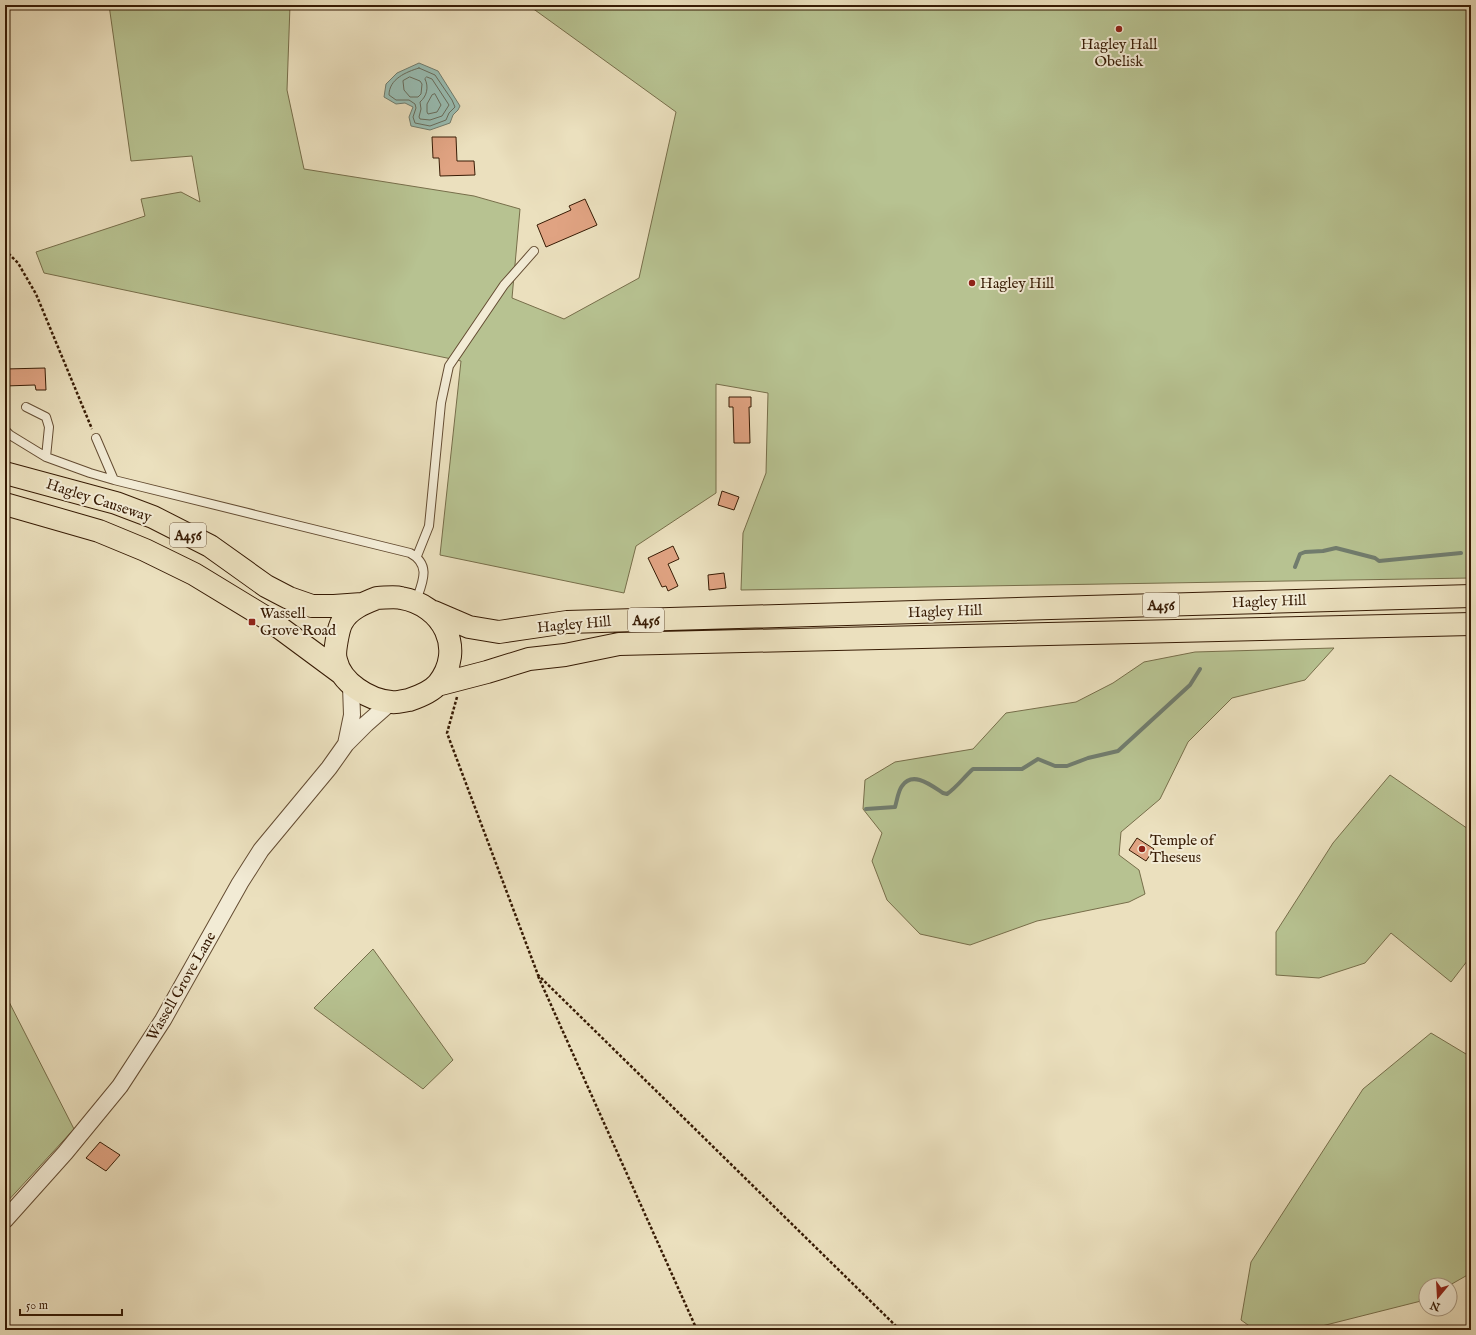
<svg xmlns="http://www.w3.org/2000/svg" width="1476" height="1335" viewBox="0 0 1476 1335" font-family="'IM FELL English',serif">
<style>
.green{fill:#b7c291;stroke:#776e4a}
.water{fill:#98bdb3;stroke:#717c6d}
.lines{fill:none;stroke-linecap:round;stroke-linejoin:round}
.shore{stroke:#686c5c;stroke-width:1}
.stream{stroke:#717c6d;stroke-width:4}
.building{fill:#e0a382;stroke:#371b04}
.service-casing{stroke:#644c32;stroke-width:10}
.minor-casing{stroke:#644c32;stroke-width:18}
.trunk-casing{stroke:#371b04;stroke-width:24}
.path{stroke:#371b04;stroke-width:2.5;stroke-dasharray:3 2;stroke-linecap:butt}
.service{stroke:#f2ebd5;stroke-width:8}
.minor{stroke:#f2ebd5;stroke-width:16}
.trunk{stroke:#ebe0be;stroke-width:22}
.poi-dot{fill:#8f2418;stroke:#f2ebd5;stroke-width:1.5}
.labels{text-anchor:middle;stroke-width:4;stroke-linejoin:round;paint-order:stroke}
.shield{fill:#f2ebd5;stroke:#6f5943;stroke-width:1}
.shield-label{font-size:14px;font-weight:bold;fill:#371b04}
.poi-label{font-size:15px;fill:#371b04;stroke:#f2ebd5;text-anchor:start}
.street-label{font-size:15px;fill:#371b04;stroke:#f2ebd5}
</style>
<rect width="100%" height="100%" fill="#ebe0be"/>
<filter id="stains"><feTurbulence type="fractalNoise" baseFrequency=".005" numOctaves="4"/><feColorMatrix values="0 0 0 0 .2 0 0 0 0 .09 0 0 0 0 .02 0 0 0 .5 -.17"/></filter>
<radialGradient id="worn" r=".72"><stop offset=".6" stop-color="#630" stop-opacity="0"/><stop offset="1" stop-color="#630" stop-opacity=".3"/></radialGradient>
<!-- green -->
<path class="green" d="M 109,5 L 290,5 L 287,90 L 304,169 L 474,196 L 520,209 L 512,298 L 564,319 L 639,278 L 676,112 L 528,5 L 1471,5 L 1471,578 L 741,590 L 743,533 L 766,473 L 768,393 L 716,384 L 716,493 L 636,546 L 624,593 L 440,555 L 461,361 L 44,273 L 36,252 L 145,216 L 141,199 L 181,192 L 200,202 L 192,156 L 131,161 Z
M 1334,648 L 1305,680 L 1232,698 L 1188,742 L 1160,799 L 1121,832 L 1119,855 L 1139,870 L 1145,894 L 1129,902 L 1037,921 L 970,945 L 920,934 L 887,900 L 872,861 L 882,833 L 863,809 L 865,780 L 895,762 L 973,749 L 1006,713 L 1076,702 L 1113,683 L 1144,662 L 1195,652 Z
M 1390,775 L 1471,831 L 1471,956 L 1451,982 L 1391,933 L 1365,963 L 1319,978 L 1276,975 L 1276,932 L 1333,843 Z
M 373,949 L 453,1060 L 423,1089 L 314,1008 Z
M 5,994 L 74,1129 L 5,1204 Z
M 1431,1033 L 1471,1057 L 1471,1273 L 1450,1285 L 1426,1285 L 1426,1299 L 1421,1301 L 1306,1330 L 1255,1330 L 1241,1320 L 1251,1262 L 1363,1089 Z"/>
<!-- water -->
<path class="water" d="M 419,63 L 438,71 L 460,106 L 458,110 L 453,115 L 450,123 L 430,130 L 411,126 L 409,117 L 413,107 L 405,103 L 396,104 L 384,97 L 386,84 L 397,73 Z"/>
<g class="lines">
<!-- shore -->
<path class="shore" d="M 419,68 L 435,75 L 452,100 L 455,107 L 449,113 L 446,120 L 430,126 L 415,123 L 413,117 L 416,108 L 415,104 L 409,100 L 396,100 L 389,95 C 389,79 406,72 419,68 Z
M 410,77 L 420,81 L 422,84 L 421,94 L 418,97 L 410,97 L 404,90 L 403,81 Z
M 427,77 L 432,79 L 449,105 L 442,116 L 430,120 L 420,119 L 419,117 L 421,109 L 420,102 C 427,96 429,87 425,79 Z
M 435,94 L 441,105 L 437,112 L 428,114 L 427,112 L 427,104 L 432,95 Z"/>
<!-- stream -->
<path class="stream" d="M 1295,567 L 1300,554 L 1305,552 L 1323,551 L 1336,548 L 1375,558 L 1379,561 L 1461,553
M 866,809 L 895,807 C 897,801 898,791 902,786 C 913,770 932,786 943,793 L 947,794 C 957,787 964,777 973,769 L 1022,769 L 1038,759 L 1055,766 L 1067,766 L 1088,758 L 1118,751 L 1190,685 L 1200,669"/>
</g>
<!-- building -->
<path class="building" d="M 432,137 L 456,137 L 457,161 L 474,161 L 475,175 L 440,176 L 439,158 L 433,158 Z
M 585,199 L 597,225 L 546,247 L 537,225 L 571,210 L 569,206 Z
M 45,368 L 46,390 L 36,390 L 35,385 L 5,386 L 5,369 Z
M 729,397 L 751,397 L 751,407 L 749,407 L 750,443 L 734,443 L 733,407 L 729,407 Z
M 722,491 L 739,497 L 734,510 L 718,505 Z
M 673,546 L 679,559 L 668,564 L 678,586 L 668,591 L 666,586 L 662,587 L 648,558 Z
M 724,573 L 726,588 L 709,590 L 708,575 Z
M 1137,838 L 1154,849 L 1146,861 L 1129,850 Z
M 100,1142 L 120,1155 L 106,1171 L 86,1158 Z"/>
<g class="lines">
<defs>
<path id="service" d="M 26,407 L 46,417 L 49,427 L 46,457
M 5,430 L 10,435 L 46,457 L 90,473 L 114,480
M 96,438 L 114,480 L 410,553 C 432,565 422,583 416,601
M 417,556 L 429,526 L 441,403 L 449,366 L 504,285 L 534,251"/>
<path id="minor" d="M 346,744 L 352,715 L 351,686
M 5,1220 L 65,1153 L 120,1086 L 163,1020 L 240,883 L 261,850 L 329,768 L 346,744 L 366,724 L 391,702"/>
<path id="trunk" d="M 5,473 L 116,503 L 153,517 L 210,546 L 266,586 L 289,598 L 312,606 L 334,606 L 362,604
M 5,504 L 99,531 L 145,550 L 194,574 L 268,619 L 341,673
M 377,598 C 384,598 394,596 401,598 C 443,605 466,649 438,684 C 431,692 418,697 409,700 C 403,701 396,703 391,702 C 369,700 341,683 336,660 C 334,654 336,645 337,639 C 338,634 339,627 342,622 C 349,609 364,603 377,598 Z
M 434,612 L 469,627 L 499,632 L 567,622 L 1471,596
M 437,685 L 487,672 L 529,659 L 565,655 L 619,644 L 1471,624"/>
</defs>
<!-- service casing -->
<use href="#service" class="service-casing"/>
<!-- minor casing -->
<use href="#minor" class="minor-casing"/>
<!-- trunk casing -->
<use href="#trunk" class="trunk-casing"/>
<!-- path -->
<path class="path" d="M 5,250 L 18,263 L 36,294 L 92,429
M 457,697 L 447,733 L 538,975 L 900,1330
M 538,976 L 697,1330"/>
<!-- service -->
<use href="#service" class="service"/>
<!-- minor -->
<use href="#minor" class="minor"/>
<!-- trunk -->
<use href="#trunk" class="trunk"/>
</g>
<!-- markers -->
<g class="poi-dot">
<circle cx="1119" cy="29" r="4"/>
<circle cx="972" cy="283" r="4"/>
<rect x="248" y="618" width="8" height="8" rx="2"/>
<circle cx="1142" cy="849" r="4"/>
</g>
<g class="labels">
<!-- shield labels -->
<g class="shield">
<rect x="170" y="523" width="36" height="24" rx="3"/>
<rect x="1143" y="593" width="36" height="24" rx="3"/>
<rect x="628" y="608" width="36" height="24" rx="3"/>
</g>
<g class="shield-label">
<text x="188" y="540">A456</text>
<text x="1161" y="610">A456</text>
<text x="646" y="625">A456</text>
</g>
<!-- poi labels -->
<g class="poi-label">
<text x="1119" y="49" text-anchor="middle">Hagley Hall<tspan x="1119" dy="17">Obelisk</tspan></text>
<text x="980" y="288">Hagley Hill</text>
<text x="260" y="618">Wassell<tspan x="260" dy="17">Grove Road</tspan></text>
<text x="1150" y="845">Temple of<tspan x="1150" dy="17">Theseus</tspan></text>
</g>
<!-- street labels -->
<g class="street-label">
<text transform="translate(99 500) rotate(18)" y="5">Hagley Causeway</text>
<text transform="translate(1269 601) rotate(-2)" y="5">Hagley Hill</text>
<text transform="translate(945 611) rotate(-2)" y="5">Hagley Hill</text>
<text transform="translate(574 624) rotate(-5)" y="5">Hagley Hill</text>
<text transform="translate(181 986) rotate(-60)" y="5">Wassell Grove Lane</text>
</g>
</g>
<!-- margin -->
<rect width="1476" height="1335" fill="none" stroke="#ebe0be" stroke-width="20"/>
<rect x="6" y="6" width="1464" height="1323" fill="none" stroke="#371b04" stroke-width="2"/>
<rect x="10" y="10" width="1456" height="1315" fill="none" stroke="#371b04"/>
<!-- north arrow -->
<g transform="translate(1438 1297) rotate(198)"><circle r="19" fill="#f2ebd5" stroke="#a79881"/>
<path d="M0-3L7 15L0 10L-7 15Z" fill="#8f2418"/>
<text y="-6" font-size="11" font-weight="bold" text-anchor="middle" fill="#371b04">N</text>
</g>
<!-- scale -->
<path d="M20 1309v6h102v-6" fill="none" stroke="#371b04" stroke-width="2"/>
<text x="26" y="1309" font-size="12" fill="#371b04" stroke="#f2ebd5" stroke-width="3" paint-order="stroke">50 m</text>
<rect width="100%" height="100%" filter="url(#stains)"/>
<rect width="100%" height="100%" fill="url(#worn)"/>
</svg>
